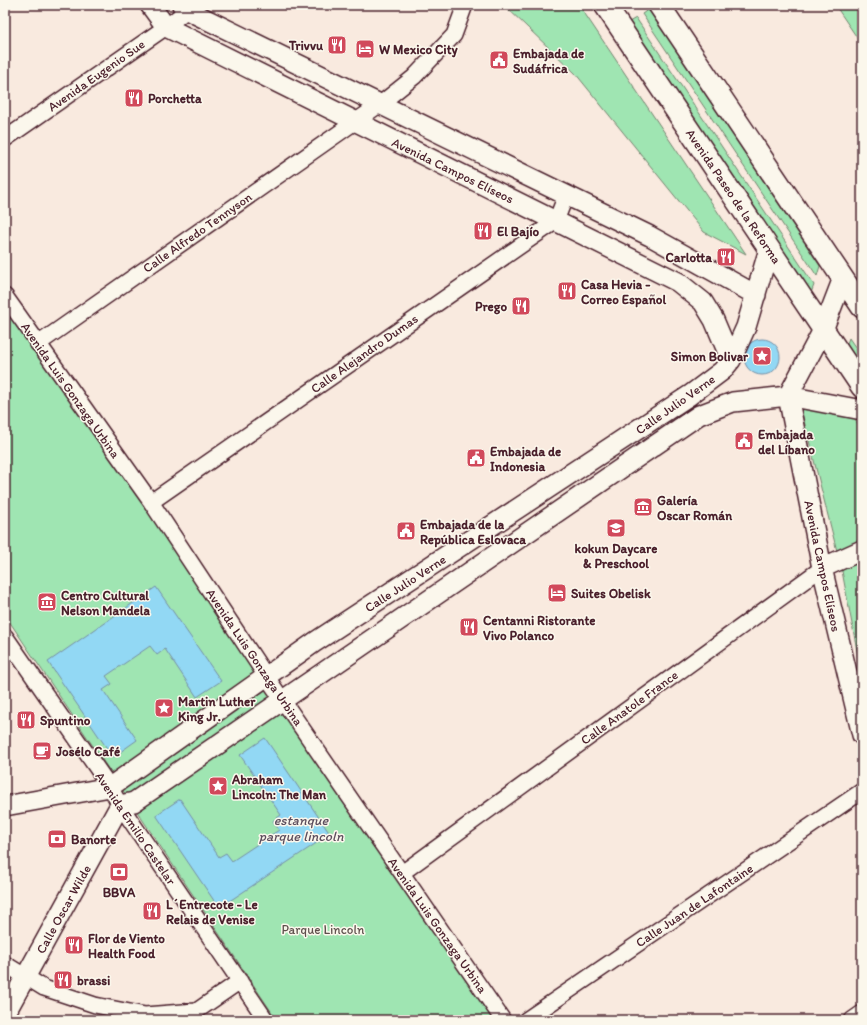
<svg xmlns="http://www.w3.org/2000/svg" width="867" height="1025" viewBox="0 0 867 1025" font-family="Itim,sans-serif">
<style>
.green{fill:#9fe5b2;stroke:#74826e}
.water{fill:#92d8f4;stroke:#758ea4}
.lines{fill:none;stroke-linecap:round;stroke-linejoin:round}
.minor-casing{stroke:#4a1f2b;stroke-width:18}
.tertiary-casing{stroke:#4a1f2b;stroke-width:22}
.secondary-casing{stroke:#4a1f2b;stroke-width:24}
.minor{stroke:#fbf7ec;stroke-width:15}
.tertiary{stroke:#fbf7ec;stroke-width:19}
.secondary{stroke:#fbf7ec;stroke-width:21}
.labels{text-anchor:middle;stroke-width:3;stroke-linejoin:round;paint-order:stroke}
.poi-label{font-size:13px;font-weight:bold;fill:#4a1f2b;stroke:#fbf7ec;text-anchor:start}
.street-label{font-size:13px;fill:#4a1f2b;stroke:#fbf7ec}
.park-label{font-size:13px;fill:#5f504d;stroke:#fbf7ec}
.water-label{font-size:14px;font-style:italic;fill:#5c4d5d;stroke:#fbf7ec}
</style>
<rect width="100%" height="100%" fill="#f9eadf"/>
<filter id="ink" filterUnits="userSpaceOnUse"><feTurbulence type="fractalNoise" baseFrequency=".025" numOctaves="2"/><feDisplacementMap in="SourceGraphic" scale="8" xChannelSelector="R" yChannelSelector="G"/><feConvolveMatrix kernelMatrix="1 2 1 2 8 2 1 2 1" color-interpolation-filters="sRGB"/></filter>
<g filter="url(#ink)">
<!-- green -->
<path class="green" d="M 504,5 L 579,5 L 746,254 L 704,232 L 575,73 Z
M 835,5 L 862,5 L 862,45 Z
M 649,9 L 820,266 L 817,276 L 642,14 Z
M 636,18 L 814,285 L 811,293 L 629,22 Z
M 5,305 L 142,502 L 493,1020 L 277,1020 L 5,615 Z
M 849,338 L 862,357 L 862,370 L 846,346 Z
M 800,405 L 851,413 L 862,430 L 862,677 L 842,571 Z"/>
<!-- water -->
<path class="water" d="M744 357a18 18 0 1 1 36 0a18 18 0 1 1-36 0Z
M 156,587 L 221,681 L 197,697 L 165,649 L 157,655 L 150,646 L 106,676 L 112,684 L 103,690 L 137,740 L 113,757 L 48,662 Z
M 265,738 L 330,834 L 219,908 L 156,815 L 180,799 L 219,857 L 226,853 L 232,861 L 279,830 L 273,821 L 281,815 L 240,755 Z"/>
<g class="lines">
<defs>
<path id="minor" d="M 5,139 L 166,27 L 187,10
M 5,296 L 151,502 L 266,676 L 503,1020
M 38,344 L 379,105 L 414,77 L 454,35 L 465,5
M 151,502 L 556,221 L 566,195
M 5,636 L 110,787 L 120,805 L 266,1020
M 402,873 L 822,568
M 5,964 L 44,988 L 95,1005 L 145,1015 L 196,1011
M 188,1017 L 240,981
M 526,1020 L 862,791
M 852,1020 L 862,1013"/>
<path id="tertiary" d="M 150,5 L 166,27 L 678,282 L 703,302 L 714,320 L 731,360
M 182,5 L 187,10 L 650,236 L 756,295
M 788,396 L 822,568 L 862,735
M 788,396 L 823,330 L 843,278
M 822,568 L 862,550
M 5,806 L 110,787 L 315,642 L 690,395 L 722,371 L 731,360 L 746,327 L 769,249
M 5,1014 L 120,805 L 134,802 L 699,415 L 733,402 L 788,396 L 862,410"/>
<path id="secondary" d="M 605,5 L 862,387
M 659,5 L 862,307"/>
</defs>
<!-- minor casing -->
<use href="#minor" class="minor-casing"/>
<!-- tertiary casing -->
<use href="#tertiary" class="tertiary-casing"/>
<!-- secondary casing -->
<use href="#secondary" class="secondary-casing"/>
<!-- minor -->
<use href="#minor" class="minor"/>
<!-- tertiary -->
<use href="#tertiary" class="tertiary"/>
<!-- secondary -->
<use href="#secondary" class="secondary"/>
</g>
</g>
<!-- icons -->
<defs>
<symbol id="restaurant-square" viewBox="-11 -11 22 22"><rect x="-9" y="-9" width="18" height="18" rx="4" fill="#d1495b" stroke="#fbf7ec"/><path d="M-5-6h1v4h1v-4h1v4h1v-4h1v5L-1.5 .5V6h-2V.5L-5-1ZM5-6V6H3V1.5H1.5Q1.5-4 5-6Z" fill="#fff"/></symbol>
<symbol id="hotel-square" viewBox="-11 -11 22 22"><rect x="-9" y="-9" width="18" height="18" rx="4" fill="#d1495b" stroke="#fbf7ec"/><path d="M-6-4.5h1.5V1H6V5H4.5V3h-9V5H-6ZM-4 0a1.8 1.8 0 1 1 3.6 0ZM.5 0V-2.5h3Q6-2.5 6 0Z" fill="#fff"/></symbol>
<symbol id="civic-square" viewBox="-11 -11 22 22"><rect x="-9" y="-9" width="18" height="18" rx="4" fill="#d1495b" stroke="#fbf7ec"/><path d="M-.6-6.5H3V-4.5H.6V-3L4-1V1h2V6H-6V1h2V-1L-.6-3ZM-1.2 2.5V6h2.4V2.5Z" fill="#fff"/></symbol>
<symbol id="sight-square" viewBox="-11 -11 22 22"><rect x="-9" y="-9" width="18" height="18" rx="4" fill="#d1495b" stroke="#fbf7ec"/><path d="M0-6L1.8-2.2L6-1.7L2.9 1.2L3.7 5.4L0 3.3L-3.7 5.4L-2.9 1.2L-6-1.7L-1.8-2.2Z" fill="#fff"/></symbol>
<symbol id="museum-square" viewBox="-11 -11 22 22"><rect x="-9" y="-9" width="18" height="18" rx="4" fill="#d1495b" stroke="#fbf7ec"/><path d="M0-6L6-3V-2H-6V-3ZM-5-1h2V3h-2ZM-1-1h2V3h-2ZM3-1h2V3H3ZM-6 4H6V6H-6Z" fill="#fff"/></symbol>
<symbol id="school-square" viewBox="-11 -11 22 22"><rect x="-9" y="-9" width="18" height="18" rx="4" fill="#d1495b" stroke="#fbf7ec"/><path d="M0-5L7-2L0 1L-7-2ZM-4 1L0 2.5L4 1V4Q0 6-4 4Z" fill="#fff"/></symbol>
<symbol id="cafe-square" viewBox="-11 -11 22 22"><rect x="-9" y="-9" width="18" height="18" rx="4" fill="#d1495b" stroke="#fbf7ec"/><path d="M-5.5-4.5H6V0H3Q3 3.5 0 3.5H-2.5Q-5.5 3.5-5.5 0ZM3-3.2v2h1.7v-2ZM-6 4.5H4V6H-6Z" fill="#fff"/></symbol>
<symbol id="bank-square" viewBox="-11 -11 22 22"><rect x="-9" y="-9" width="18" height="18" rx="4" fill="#d1495b" stroke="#fbf7ec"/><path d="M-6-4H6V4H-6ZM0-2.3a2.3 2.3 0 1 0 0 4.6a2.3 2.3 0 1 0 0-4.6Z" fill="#fff"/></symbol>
</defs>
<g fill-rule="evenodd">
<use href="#restaurant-square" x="326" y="34" width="22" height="22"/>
<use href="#hotel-square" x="354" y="38" width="22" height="22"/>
<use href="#civic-square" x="488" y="49" width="22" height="22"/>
<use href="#restaurant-square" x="123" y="87" width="22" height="22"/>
<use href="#restaurant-square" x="472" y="220" width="22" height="22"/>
<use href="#restaurant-square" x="715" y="246" width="22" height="22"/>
<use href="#restaurant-square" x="556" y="280" width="22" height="22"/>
<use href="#restaurant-square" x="510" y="295" width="22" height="22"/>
<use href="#sight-square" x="751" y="345" width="22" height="22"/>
<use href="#civic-square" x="733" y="430" width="22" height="22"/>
<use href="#civic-square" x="465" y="447" width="22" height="22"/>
<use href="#museum-square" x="632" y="496" width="22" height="22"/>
<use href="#school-square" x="605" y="517" width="22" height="22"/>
<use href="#civic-square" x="395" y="520" width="22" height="22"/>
<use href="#hotel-square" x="546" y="582" width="22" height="22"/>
<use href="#museum-square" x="36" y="591" width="22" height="22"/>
<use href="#restaurant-square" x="458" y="616" width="22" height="22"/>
<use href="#sight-square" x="153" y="697" width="22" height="22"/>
<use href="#restaurant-square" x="15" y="709" width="22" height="22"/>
<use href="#cafe-square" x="31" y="740" width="22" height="22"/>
<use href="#sight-square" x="207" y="775" width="22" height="22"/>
<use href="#bank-square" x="46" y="828" width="22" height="22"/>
<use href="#bank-square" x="108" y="861" width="22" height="22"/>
<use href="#restaurant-square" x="141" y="900" width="22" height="22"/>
<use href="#restaurant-square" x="63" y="934" width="22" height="22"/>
<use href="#restaurant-square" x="52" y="969" width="22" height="22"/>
</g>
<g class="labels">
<!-- poi labels -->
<g class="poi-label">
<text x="323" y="50" text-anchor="end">Trivvu</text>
<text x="379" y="54">W Mexico City</text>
<text x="513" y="58">Embajada de<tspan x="513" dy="15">Sudáfrica</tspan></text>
<text x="148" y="103">Porchetta</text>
<text x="497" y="236">El Bajío</text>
<text x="712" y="262" text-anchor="end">Carlotta</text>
<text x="581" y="289">Casa Hevia -<tspan x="581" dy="15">Correo Español</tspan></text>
<text x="507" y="311" text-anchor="end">Prego</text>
<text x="748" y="361" text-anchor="end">Simon Bolivar</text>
<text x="758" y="439">Embajada<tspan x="758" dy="15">del Líbano</tspan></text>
<text x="490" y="456">Embajada de<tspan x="490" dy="15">Indonesia</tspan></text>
<text x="657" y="505">Galería<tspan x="657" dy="15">Oscar Román</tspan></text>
<text x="420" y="529">Embajada de la<tspan x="420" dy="15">República Eslovaca</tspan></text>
<text x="616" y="553" text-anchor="middle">kokun Daycare<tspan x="616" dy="15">&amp; Preschool</tspan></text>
<text x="571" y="598">Suites Obelisk</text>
<text x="61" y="600">Centro Cultural<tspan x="61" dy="15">Nelson Mandela</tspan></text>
<text x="483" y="625">Centanni Ristorante<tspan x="483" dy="15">Vivo Polanco</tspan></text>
<text x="178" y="706">Martin Luther<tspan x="178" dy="15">King Jr.</tspan></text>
<text x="40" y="725">Spuntino</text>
<text x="56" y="756">Josélo Café</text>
<text x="232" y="784">Abraham<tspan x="232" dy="15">Lincoln: The Man</tspan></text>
<text x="71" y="844">Banorte</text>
<text x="119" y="897" text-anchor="middle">BBVA</text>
<text x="166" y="909">L´Entrecote - Le<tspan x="166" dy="15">Relais de Venise</tspan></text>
<text x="88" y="943">Flor de Viento<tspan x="88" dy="15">Health Food</tspan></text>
<text x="77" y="985">brassi</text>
</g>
<!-- street labels -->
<g class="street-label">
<text transform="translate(96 75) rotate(-35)" y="5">Avenida Eugenio Sue</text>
<text transform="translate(453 170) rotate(26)" y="5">Avenida Campos Elíseos</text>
<text transform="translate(734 196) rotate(56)" y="5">Avenida Paseo de la Reforma</text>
<text transform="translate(197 232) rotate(-35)" y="5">Calle Alfredo Tennyson</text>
<text transform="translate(364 353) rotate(-35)" y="5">Calle Alejandro Dumas</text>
<text transform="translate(71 390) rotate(55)" y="5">Avenida Luis Gonzaga Urbina</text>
<text transform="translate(675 404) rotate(-35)" y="5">Calle Julio Verne</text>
<text transform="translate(823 566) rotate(78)" y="5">Avenida Campos Elíseos</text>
<text transform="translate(405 583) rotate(-33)" y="5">Calle Julio Verne</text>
<text transform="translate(255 657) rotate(56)" y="5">Avenida Luis Gonzaga Urbina</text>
<text transform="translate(629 707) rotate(-36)" y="5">Calle Anatole France</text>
<text transform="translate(136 828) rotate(56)" y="5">Avenida Emilio Castelar</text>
<text transform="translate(694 905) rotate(-34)" y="5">Calle Juan de Lafontaine</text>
<text transform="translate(63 909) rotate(-61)" y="5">Calle Oscar Wilde</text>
<text transform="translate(438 925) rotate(55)" y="5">Avenida Luis Gonzaga Urbina</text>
</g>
<!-- park labels -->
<g class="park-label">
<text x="323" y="934">Parque Lincoln</text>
</g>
<!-- water labels -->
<g class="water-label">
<text x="301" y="825">estanque<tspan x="301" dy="16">parque lincoln</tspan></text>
</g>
</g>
<!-- margin -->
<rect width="867" height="1025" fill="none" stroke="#fbf7ec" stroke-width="20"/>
<rect x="10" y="10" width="847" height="1005" fill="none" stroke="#4a1f2b" stroke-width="1.5" filter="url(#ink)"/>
</svg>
